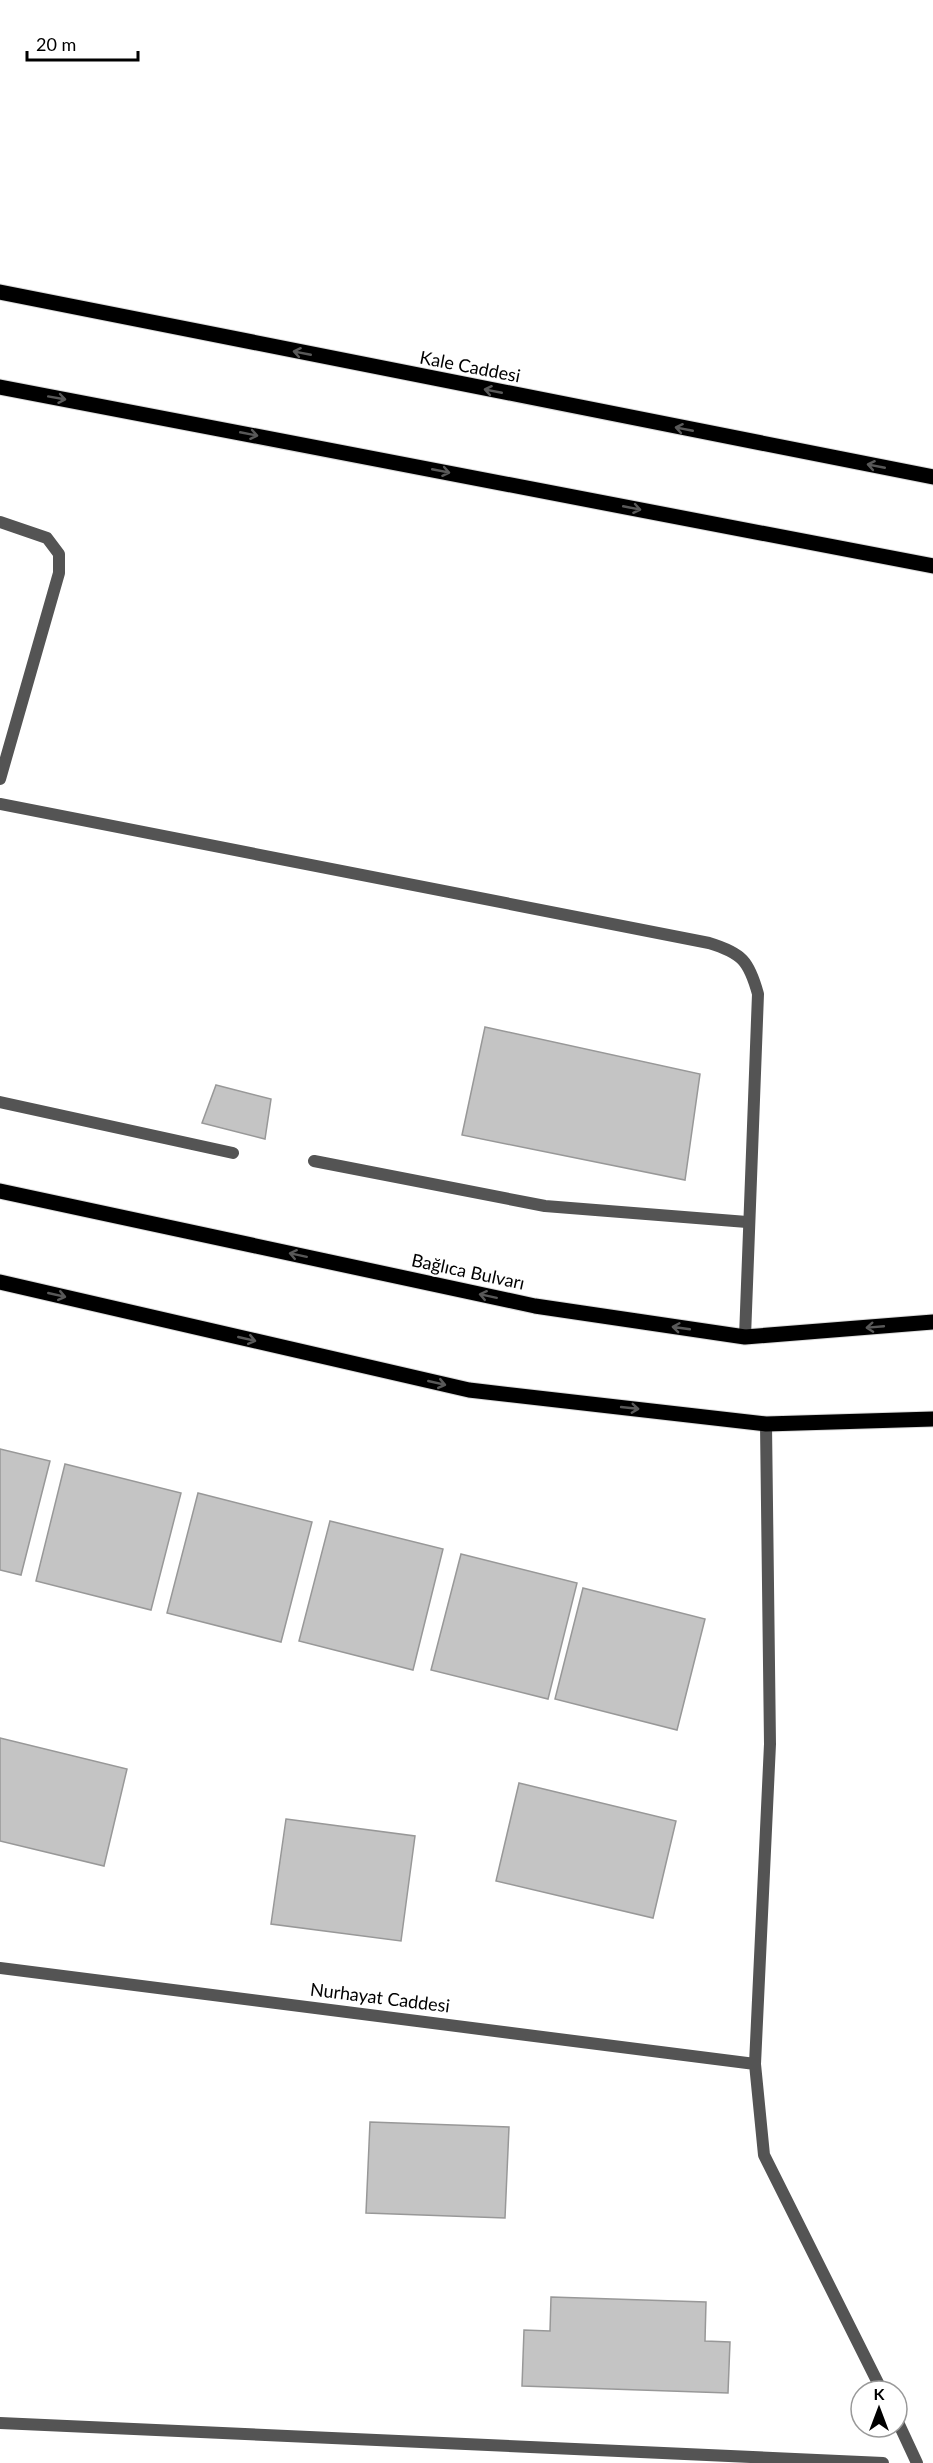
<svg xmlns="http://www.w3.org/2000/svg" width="933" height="2463" viewBox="0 0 933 2463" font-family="Lato,sans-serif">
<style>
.building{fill:#c4c4c4;stroke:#989898;stroke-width:1.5}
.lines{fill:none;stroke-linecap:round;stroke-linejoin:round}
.primary-casing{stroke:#dbdbdb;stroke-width:17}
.lane{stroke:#545454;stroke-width:12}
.street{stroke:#545454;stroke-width:12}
.primary{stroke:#000;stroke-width:15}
.oneway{stroke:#595959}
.labels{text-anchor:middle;stroke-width:4.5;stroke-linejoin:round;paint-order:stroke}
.street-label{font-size:18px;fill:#000;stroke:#fff}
</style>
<rect width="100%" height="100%" fill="#fff"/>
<!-- building -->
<path class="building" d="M 485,1027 L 700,1074 L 685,1180 L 462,1135 Z
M 216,1085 L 271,1099 L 265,1139 L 202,1123 Z
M 0,1449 L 50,1461 L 21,1575 L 0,1570 Z
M 65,1464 L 181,1493 L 151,1610 L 36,1581 Z
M 198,1493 L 312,1522 L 281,1642 L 167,1613 Z
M 330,1521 L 443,1549 L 413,1670 L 299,1641 Z
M 461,1554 L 577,1583 L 548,1699 L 431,1670 Z
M 583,1588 L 705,1619 L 677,1730 L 555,1699 Z
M 0,1738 L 127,1769 L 104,1866 L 0,1841 Z
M 519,1783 L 676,1821 L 653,1918 L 496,1881 Z
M 286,1819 L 415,1836 L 401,1941 L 271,1924 Z
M 370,2122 L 509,2127 L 505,2218 L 366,2213 Z
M 551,2297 L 706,2302 L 705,2341 L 730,2342 L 728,2393 L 522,2386 L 524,2330 L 550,2331 Z"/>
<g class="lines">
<defs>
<path id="primary" d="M 0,292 L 933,477
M 0,387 L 933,566
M 0,1191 L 535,1306 L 745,1337 L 933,1322
M 0,1282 L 469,1390 L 766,1424 L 933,1419"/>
</defs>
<!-- primary casing -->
<use href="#primary" class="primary-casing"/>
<!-- lane -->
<path class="lane" d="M 0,1102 L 233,1153
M 314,1161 L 545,1206 L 747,1222"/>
<!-- street -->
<path class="street" d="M 0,522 L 47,538 L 59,554 L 59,573 L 0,779
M 0,804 L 709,943 C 742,953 749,961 758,994 L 745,1337
M 766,1424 L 770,1744 L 755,2064 L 764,2155 L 882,2391
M 0,1968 L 755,2064
M 897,2420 L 917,2463
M 0,2423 L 883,2463"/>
<!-- primary -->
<use href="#primary" class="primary"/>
</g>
<!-- one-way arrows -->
<defs><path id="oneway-shaft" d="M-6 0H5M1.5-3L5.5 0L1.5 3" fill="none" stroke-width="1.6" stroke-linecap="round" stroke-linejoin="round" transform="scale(1.5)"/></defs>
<g class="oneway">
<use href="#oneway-shaft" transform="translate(302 353) rotate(-169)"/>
<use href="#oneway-shaft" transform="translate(493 391) rotate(-169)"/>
<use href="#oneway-shaft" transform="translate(57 398) rotate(10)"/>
<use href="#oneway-shaft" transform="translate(684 429) rotate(-169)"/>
<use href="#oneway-shaft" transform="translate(249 434) rotate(11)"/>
<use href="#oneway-shaft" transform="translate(876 466) rotate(-169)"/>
<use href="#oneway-shaft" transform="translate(441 471) rotate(11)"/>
<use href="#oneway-shaft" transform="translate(632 508) rotate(11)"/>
<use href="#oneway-shaft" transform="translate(298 1255) rotate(-168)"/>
<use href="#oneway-shaft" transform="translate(57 1295) rotate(13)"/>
<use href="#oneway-shaft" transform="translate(488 1296) rotate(-168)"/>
<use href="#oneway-shaft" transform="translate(875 1327) rotate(175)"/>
<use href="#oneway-shaft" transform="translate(681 1328) rotate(-172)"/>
<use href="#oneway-shaft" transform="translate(247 1339) rotate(13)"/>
<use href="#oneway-shaft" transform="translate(437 1383) rotate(13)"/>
<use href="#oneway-shaft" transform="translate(630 1408) rotate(6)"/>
</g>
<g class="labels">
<!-- street labels -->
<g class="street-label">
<text transform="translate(470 367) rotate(11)" y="6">Kale Caddesi</text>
<text transform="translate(468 1272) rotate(12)" y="6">Bağlıca Bulvarı</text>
<text transform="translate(380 1998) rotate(7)" y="6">Nurhayat Caddesi</text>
</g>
</g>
<!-- north arrow -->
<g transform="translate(879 2409)"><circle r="28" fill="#ffffff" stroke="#999999" stroke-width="1.5"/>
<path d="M0-4.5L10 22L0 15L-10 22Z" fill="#000000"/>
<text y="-9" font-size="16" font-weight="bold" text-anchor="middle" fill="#000000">K</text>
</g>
<!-- scale -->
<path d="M27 51v9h111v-9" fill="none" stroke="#000000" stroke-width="3"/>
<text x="36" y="51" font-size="18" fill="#000000" stroke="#ffffff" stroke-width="4.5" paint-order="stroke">20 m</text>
</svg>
